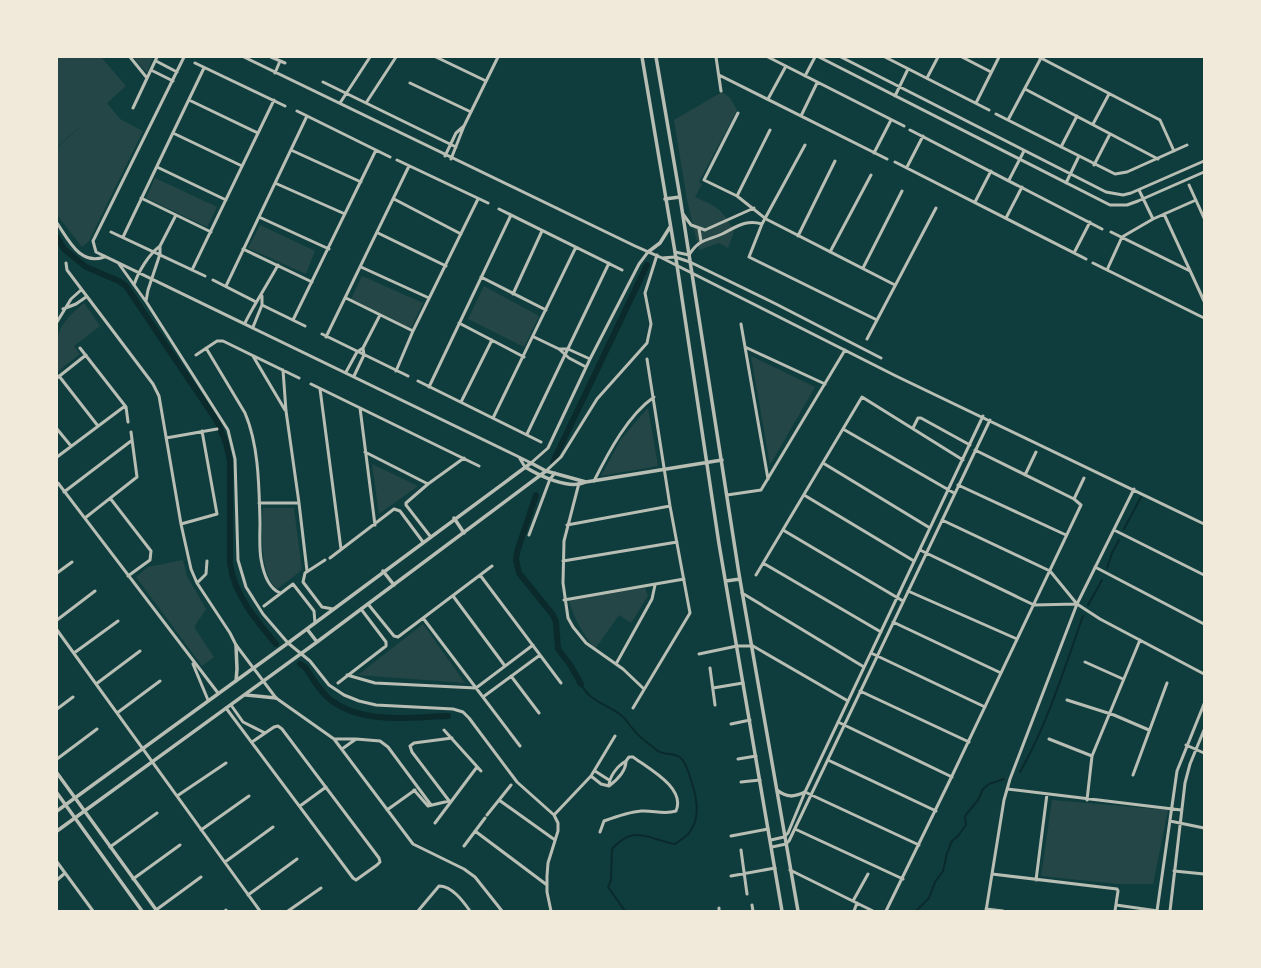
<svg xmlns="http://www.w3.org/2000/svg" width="1261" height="968" viewBox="0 0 1261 968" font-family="Figtree,sans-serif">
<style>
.green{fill:#244646}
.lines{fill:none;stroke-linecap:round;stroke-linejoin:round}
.stream{stroke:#0a2a2b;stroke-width:2}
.canal{stroke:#0a2a2b;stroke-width:6}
.minor{stroke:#b8beb3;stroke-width:3}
.tertiary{stroke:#b8beb3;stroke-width:3.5}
</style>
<rect width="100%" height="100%" fill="#0f3d3e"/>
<!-- green -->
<path class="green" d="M 57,57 L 101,57 L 126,86 L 107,103 L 120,119 L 143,131 L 89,241 L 82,247 L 57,215 L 57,148 L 89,119 L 57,147 Z
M 133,57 L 153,57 L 147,73 Z
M 722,92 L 730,98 L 737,110 L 699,182 L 702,184 L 695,197 C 718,207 722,209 734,231 L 728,248 L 719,243 L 699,250 L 687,200 L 674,120 Z
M 155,178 L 217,207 L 207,227 L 146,198 Z
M 260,225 L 315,251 L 306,274 L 248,248 Z
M 362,276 L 423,303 L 411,328 L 351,299 Z
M 484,286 L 539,316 L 524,347 L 468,319 Z
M 84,303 L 100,326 L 74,346 L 80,354 L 57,372 C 57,335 53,329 84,303 Z
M 751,356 L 815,387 L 770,465 Z
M 648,408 L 658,466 L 601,476 L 621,439 Z
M 372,464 L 418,486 L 379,514 Z
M 263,508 L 294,508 L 302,570 L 277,589 C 259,573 262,530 263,508 Z
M 183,560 L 187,576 L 206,609 L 194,627 L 214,657 L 202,666 L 136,577 L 148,567 Z
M 645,588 L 648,596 L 631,623 L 619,615 L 595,649 C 583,633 574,620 569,600 Z
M 423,624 L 465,683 L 358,675 Z
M 1052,800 L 1168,810 L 1153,884 L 1117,884 L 1041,876 Z"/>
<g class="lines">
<!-- stream -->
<path class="stream" d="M 1124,529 L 1141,497
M 1107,568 L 1112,553 L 1119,540
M 1088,605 L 1102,580
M 581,684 C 590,702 607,704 621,715 C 626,719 629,725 633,729 C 639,737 650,745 658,751 C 666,756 674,752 681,758 C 686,763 688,771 690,777 C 696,794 702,817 689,833 C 686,837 679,841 675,844 C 649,840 635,823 612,849 L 611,880 L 608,887 L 625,911
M 1020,772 C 1048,723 1064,669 1083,616
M 916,911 L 929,898 L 935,882 L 943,871 L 947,853 L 952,841 L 958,836 L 966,825 L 965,816 L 978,800 L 983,789 L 989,784 L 1004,779"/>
<!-- canal -->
<path class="canal" d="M 57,237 L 64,249 L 86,267 L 119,281 L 126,286 L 217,421 L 226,443 L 230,462 L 230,564 C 235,596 256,620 276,644
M 553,462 L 647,265
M 536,495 L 517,552 L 516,560 L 519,573 L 553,615 L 556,622 L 558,649 L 571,666 L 581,684
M 300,664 L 305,667 C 313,679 321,693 332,701 C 365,725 410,717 448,716"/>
<!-- minor -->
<path class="minor" d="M 130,57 L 147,78
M 184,57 L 93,241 L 96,252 L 519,457 L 531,463 L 548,448 L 590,359 L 639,264 L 648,252
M 244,57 L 635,246 L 662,258 L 896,376 L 1204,524
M 271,57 L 285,63
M 436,57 L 486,81
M 716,57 L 721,91
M 768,57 L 904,126
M 819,57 L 1110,205 L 1127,205 L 1138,201 L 1204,172
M 841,57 L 1106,192 L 1123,195 L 1131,193 L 1204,161
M 885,57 L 989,110
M 962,57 L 991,72
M 1039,57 L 1160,120 L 1174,151
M 156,61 L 177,72
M 195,63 L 285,106
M 151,70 L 173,81
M 275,73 L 280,61
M 719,75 L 887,159
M 805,76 L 815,57
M 927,78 L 938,57
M 323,82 L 456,147
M 410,83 L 471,112
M 1025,89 L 1158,159
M 895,96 L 908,69
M 768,99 L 786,66
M 189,100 L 258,133
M 340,103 L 370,57
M 366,103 L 396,57
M 976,103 L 999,57
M 133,108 L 157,57
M 297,111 L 390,157
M 738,113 L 704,180 L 737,196 L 766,219 L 895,285
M 996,114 L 1115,174 L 1127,172 L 1187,145
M 801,116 L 817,83
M 1008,120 L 1041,58
M 1093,124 L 1109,94
M 464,126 L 498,57
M 910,130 L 1102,229
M 173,133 L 242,166
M 805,145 L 762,224 L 749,257 L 877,320
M 1061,147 L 1077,116
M 291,150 L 361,182
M 874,153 L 891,120
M 445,156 L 456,133 L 464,126 L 451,159
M 397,160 L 488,203
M 895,162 L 1086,259
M 1094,165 L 1110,134
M 157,167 L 226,200
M 907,167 L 923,136
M 1009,180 L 1024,151
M 275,183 L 345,214
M 1066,183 L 1079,156
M 1189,185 L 1204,218
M 1139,190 L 1153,219
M 737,196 L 770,130
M 141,198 L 211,232
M 394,199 L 461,234
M 975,202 L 991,171
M 499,209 L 622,270
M 683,214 L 691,225 L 705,230 L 754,208
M 1164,214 L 1204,301
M 259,217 L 329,249
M 1006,218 L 1022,187
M 57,223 C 68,239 80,266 104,257
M 699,229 L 701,241
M 111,232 L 205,276
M 1111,232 L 1190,271
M 378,233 L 446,266
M 798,236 L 835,161
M 123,237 L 204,68
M 243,249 L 312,282
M 675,252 L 689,255 C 699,239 706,241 722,234 C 736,227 746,219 762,224
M 830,252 L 871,175
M 1074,253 L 1090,222
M 662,258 L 675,257 L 690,262 L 776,304 L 881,358
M 66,263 L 67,270 L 153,384 L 159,396 L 181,524 L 191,569 L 197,583 L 230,633 L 236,645 L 276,698 L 334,739 L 413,844 L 464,869 L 475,877 L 502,911
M 1093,263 L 1204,318
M 119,264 L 147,303 L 228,430 L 235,459 L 238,560 L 246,587 L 263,614 L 288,643 L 310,661 L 329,685 L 344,695 L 359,701 L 376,705 L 453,709 L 463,712 L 469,718 L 517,782 L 554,815 L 558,823 L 558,831 L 548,863 L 547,876 L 547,892 L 551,911
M 361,267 L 429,298
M 863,268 L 902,191
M 192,270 L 274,100
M 1107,270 L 1122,237 L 1153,219 L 1196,200
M 481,277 L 546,310
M 213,280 L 256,302
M 134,285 C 138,272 149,254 160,246
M 226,286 L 307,116
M 513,294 L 542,231
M 346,298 L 413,331
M 146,301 L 148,290 L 160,254 L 160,246 L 176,215
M 262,305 L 305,326
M 63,309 L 76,304 L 86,297
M 293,320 L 376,150
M 57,322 L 71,299 L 81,290
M 245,323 C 255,303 267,285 278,265
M 459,323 L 524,357
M 741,324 L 768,479
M 253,327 L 262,305 L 262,296
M 322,334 L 408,376
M 326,337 L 409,166
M 534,337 L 559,349 L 569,358 L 586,367
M 867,339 L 936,208
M 745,347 L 825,384
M 80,348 L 126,407 L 128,422
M 206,348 L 245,413 C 259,446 259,487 260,522 C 260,534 259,547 261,559 C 263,571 268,588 280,593
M 559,349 L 568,349 L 590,359
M 196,355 L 217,341 L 223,341 L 299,378
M 253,356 L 285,410
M 283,370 L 286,411 L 299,503 L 307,571
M 396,371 L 413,331 L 478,199
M 346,372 L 357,352 L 363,348 L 380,315
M 59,376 L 98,426
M 354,376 L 364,355 L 363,348
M 57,378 L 86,355
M 418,381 L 541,442
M 311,384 L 479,466
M 429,387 L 511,215
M 320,389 L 341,549
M 461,402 L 492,340
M 360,408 L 375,525
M 493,418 L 576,247
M 913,428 L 918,418 L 921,418 L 970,445
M 57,429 L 71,446
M 843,429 L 954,493
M 527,434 L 609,263
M 166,438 L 217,429
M 365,452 L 428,484
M 57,457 L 125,406
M 519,457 L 525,467
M 823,463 L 930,528
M 546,471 L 561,457 L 597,399 L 647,343 L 651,324 L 645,293 L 657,255
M 1025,475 L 1036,452
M 594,481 C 608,453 628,415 654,397
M 58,483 L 218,693
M 579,483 L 564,541 L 563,583 L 568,618 L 573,627 L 586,643 L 623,669 L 644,689
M 958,485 L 1066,535
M 64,492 L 131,441
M 727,495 L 761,490 L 845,350
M 804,495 L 914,561
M 110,498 L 151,551 L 150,560 L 128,576
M 1074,499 L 1084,478
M 259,503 L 299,503
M 85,518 L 137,477 L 131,432
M 942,520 L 1050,571 L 1077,604 L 1100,619 L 1204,674
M 181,524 L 217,514 L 202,431
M 567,525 L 670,506
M 783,530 L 903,601
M 1114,530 L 1204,575
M 529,535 L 550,479 L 555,473
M 430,536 L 406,505 L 406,503 L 428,484 L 464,458
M 920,550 L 1034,605 L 1077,604
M 330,558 L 394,509 L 400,511 L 423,542
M 325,560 L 305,573 L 303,582 L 322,607 L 333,609
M 563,561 L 677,542
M 763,563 L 881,632
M 1095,567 L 1204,624
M 57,573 L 72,562
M 480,575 L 561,683
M 756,575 L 862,397 L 963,460
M 197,583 L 206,574 L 207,561
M 908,591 L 1017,639
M 742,593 L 864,667
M 453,596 L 505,666
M 564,600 L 684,579
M 368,604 L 394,636 L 398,637 L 492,566
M 264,606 L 293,584 L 314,611 L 315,623
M 423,618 L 520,746
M 57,620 L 95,591
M 893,622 L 1001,673
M 57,630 L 260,911
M 74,653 L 118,621
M 871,653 L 985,707
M 699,654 L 737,646 L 753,646 L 848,701
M 1085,662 L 1123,679
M 193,664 L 208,700
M 616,664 L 652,599 L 655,585
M 710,668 L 715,705
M 347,675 L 375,683 L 476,688 L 533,645
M 511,676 L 539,713
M 338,683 L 386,646 L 386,642 L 361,609
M 96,684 L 140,651
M 713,688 L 743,683
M 860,691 L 969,742
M 483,697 L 540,655
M 1067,700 L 1114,715 L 1149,730
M 231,705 L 243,722 L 265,733
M 226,708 L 353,878 L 356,880 L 377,865 L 380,862 L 379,858 L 282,729 L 278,726 L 274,727 L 252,742
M 633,708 L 690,613 L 670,506 L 647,359
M 57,709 L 73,697
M 117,713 L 160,681
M 838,722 L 952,777
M 731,724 L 750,720
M 444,730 L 481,771
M 334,739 L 356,739 L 342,749
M 356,739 L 380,741 L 388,747 L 431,805
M 1049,739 L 1092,756
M 1186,745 L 1204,753
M 57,759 L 97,729
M 738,759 L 756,756
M 828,760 L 936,811
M 626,761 C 626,771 617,780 609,786 C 609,777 617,766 626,761 Z
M 595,771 L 609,780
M 1133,775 L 1167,683
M 591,776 L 601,784 L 609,786
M 741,782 L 760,780
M 1007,789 L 1181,810
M 414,790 L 428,806 L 449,801
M 805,792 L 919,845
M 177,796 L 226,763
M 499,800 L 555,840
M 1087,800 L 1092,756 L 1140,640
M 450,802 L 412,752 L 410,746 L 414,743 L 452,738
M 300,806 L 326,787
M 387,810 L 415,790
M 487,815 L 511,785
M 554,815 L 591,776 L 615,736
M 1170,821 L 1204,828
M 435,823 L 477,767
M 795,829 L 903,879
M 201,830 L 249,796
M 475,831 L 547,885
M 600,832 L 604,821 C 615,817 629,812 641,811 C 653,810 664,815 676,811 C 686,788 649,769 633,757 L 629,757 L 626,761
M 731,836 L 768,829
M 771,840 L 784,837 L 788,833 L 805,792 L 983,416
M 464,846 L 485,818
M 110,847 L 157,813
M 772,847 L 786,844 L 789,841 L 990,420
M 741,850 L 747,894
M 57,862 L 93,911
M 225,862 L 273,827
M 790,870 L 873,911
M 1174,871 L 1204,874
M 992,874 L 1117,889 L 1118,891 L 1115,911
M 731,876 L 775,868
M 133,879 L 180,845
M 57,880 L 65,873
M 1036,880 L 1047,794
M 248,895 L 297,859
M 853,901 L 868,874
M 752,905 L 753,911
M 1116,905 L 1158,911
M 719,908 L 719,911
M 986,909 L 1003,911
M 156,910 L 201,877
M 225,911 L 226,910
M 288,911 L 321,888
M 418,911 L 439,886 C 452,886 463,901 470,911
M 854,911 L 857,903
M 886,911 L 951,778 L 1081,505 L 1074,499 L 975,450
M 986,911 L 1004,800 L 1010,779 L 1077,604 L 1134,489
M 1157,911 L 1177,771 L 1204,704
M 1170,911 L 1185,783 L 1190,764 L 1204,730"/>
<!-- tertiary -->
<path class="tertiary" d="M 642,57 L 675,252 L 719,544 L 782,911
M 656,57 L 680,197 L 739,574 L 798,911
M 665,199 L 680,197
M 648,252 L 660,243 L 670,227
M 525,467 C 540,476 569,490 586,482
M 454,518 L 464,533
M 383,571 L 394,585
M 726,581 L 740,579
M 307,629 L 317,642
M 236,681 L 237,669 L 236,645
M 246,695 L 276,698
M 57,773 L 157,911
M 777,790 C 787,798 794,797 805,792
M 57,793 L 142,911
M 57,811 L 288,643 L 531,463 L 546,471 L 586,482 L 722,460
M 57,831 L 317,642 L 546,471"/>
</g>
<!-- border -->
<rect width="1261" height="968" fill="none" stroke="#f1e9da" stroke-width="116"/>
</svg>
